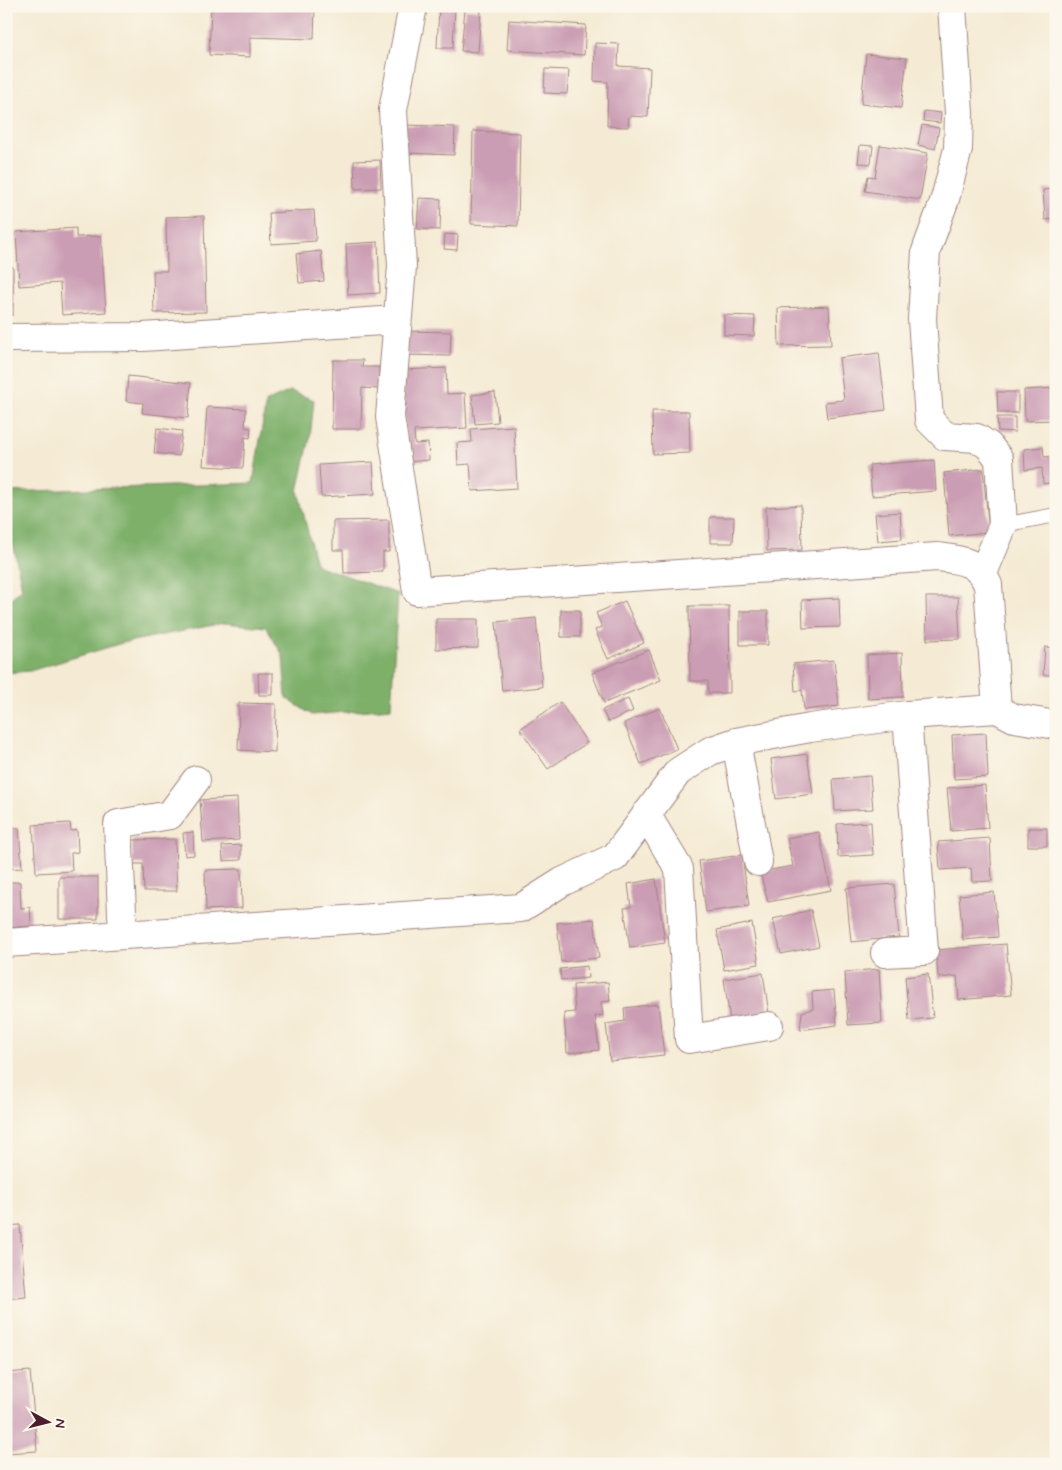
<svg xmlns="http://www.w3.org/2000/svg" width="1062" height="1470" viewBox="0 0 1062 1470" font-family="Mynerve,sans-serif">
<style>
.forest{fill:#7eb06b;stroke:#64684b}
.building{fill:#cb9db4}
.lines{fill:none;stroke-linecap:round;stroke-linejoin:round}
.service-casing{stroke:#a08580;stroke-width:16}
.minor-casing{stroke:#a08580;stroke-width:30}
.service{stroke:#fff;stroke-width:14}
.minor{stroke:#fff;stroke-width:28}
</style>
<rect width="100%" height="100%" fill="#fbf7ec"/>
<filter id="ink" filterUnits="userSpaceOnUse"><feTurbulence type="fractalNoise" baseFrequency=".02" numOctaves="2"/><feDisplacementMap in="SourceGraphic" scale="10" xChannelSelector="R" yChannelSelector="G"/><feConvolveMatrix kernelMatrix="1 2 1 2 8 2 1 2 1" color-interpolation-filters="sRGB"/></filter>
<filter id="wash" filterUnits="userSpaceOnUse"><feTurbulence type="fractalNoise" baseFrequency=".0096" numOctaves="4" result="noise"/><feDisplacementMap in="SourceGraphic" scale="20" xChannelSelector="R" yChannelSelector="G"/><feGaussianBlur stdDeviation="1.12" result="paint"/><feColorMatrix in="noise" values="0 0 0 0 0 0 0 0 0 0 0 0 0 0 0 0 0 1.4 0 .05"/><feComposite in="paint" operator="in"/></filter>
<g filter="url(#wash)">
<rect width="100%" height="100%" fill="#f5ebd4"/>
<!-- forest -->
<path class="forest" d="M 290,391 L 314,400 L 310,438 L 298,491 L 316,565 L 398,594 L 391,708 L 312,715 L 286,698 L 283,656 L 266,627 L 224,623 L 122,643 L 30,671 L 6,673 L 6,602 L 22,589 L 13,543 L 6,543 L 6,492 L 253,483 L 266,402 Z"/>
<g id="blocks">
<!-- building -->
<path class="building" d="M 211,6 L 315,6 L 314,39 L 250,37 L 250,57 L 209,55 Z
M 439,7 L 455,8 L 453,48 L 437,48 Z
M 465,9 L 481,10 L 478,52 L 461,51 Z
M 509,20 L 586,25 L 584,55 L 507,50 Z
M 595,43 L 619,44 L 618,66 L 650,68 L 648,117 L 629,116 L 628,127 L 607,126 L 608,82 L 594,81 Z
M 866,54 L 907,58 L 901,108 L 861,104 Z
M 545,69 L 569,70 L 567,94 L 544,93 Z
M 924,111 L 941,113 L 940,123 L 923,121 Z
M 406,125 L 455,127 L 454,155 L 404,153 Z
M 922,125 L 939,128 L 935,149 L 918,145 Z
M 473,131 L 520,133 L 518,226 L 471,224 Z
M 860,145 L 873,146 L 871,164 L 858,163 Z
M 880,145 L 928,153 L 920,200 L 865,191 L 868,176 L 875,177 Z
M 380,160 L 381,188 L 355,189 L 354,161 Z
M 1056,189 L 1056,219 L 1045,220 L 1043,190 Z
M 419,198 L 441,199 L 440,230 L 417,229 Z
M 314,210 L 316,241 L 271,244 L 269,213 Z
M 204,216 L 206,312 L 154,313 L 153,271 L 167,271 L 166,217 Z
M 76,228 L 76,237 L 101,236 L 106,312 L 62,315 L 60,283 L 19,286 L 16,232 Z
M 445,234 L 458,235 L 457,250 L 444,249 Z
M 378,242 L 380,293 L 348,295 L 346,244 Z
M 321,251 L 324,281 L 299,283 L 296,254 Z
M 6,267 L 13,267 L 13,315 L 6,315 Z
M 829,306 L 831,345 L 779,346 L 778,308 Z
M 724,315 L 755,316 L 754,336 L 724,335 Z
M 406,331 L 451,332 L 450,356 L 405,355 Z
M 879,353 L 886,410 L 827,418 L 825,402 L 844,400 L 839,358 Z
M 333,360 L 363,360 L 362,367 L 379,367 L 379,389 L 362,388 L 361,429 L 332,429 Z
M 446,368 L 447,394 L 465,393 L 467,428 L 414,431 L 415,444 L 428,443 L 429,460 L 407,462 L 402,370 Z
M 128,376 L 191,383 L 188,418 L 142,413 L 143,403 L 126,401 Z
M 1056,388 L 1056,420 L 1025,421 L 1024,390 Z
M 495,392 L 498,422 L 475,424 L 472,395 Z
M 997,392 L 1018,392 L 1018,413 L 998,413 Z
M 207,407 L 246,409 L 245,427 L 251,428 L 250,438 L 245,437 L 243,468 L 203,466 Z
M 652,411 L 689,411 L 690,453 L 653,454 Z
M 997,417 L 1015,417 L 1015,432 L 998,431 Z
M 514,426 L 517,488 L 472,491 L 470,464 L 458,465 L 457,443 L 472,442 L 471,429 Z
M 157,428 L 182,431 L 179,456 L 154,453 Z
M 1043,447 L 1044,457 L 1056,456 L 1056,482 L 1043,484 L 1042,468 L 1025,470 L 1024,449 Z
M 934,460 L 936,491 L 872,496 L 869,465 Z
M 373,462 L 375,494 L 321,497 L 319,465 Z
M 983,469 L 989,532 L 949,536 L 944,473 Z
M 801,505 L 802,550 L 767,551 L 766,507 Z
M 900,512 L 902,539 L 878,541 L 875,514 Z
M 710,517 L 734,517 L 733,543 L 710,543 Z
M 389,520 L 389,552 L 383,552 L 383,572 L 344,573 L 343,550 L 333,550 L 333,521 Z
M 926,597 L 958,597 L 960,639 L 927,640 Z
M 839,598 L 840,627 L 803,628 L 802,600 Z
M 625,601 L 644,643 L 608,659 L 595,630 L 602,627 L 596,613 Z
M 689,606 L 729,606 L 730,693 L 708,693 L 708,681 L 690,681 Z
M 561,610 L 580,610 L 580,637 L 561,637 Z
M 740,611 L 768,611 L 768,645 L 740,645 Z
M 536,618 L 542,687 L 502,691 L 496,622 Z
M 436,619 L 478,619 L 478,648 L 436,649 Z
M 1045,647 L 1056,648 L 1056,675 L 1043,675 Z
M 649,650 L 661,680 L 604,703 L 592,673 Z
M 902,653 L 903,697 L 868,699 L 867,655 Z
M 834,660 L 839,706 L 804,710 L 802,690 L 795,691 L 793,664 Z
M 258,673 L 273,673 L 273,695 L 259,695 Z
M 628,699 L 633,711 L 608,722 L 602,710 Z
M 560,702 L 587,743 L 548,769 L 520,729 Z
M 239,703 L 276,704 L 275,752 L 238,750 Z
M 660,708 L 677,749 L 641,764 L 624,723 Z
M 986,733 L 988,777 L 954,779 L 952,735 Z
M 807,754 L 813,794 L 776,799 L 771,759 Z
M 870,776 L 873,809 L 835,811 L 833,779 Z
M 985,785 L 988,828 L 951,831 L 947,788 Z
M 237,798 L 239,840 L 203,842 L 200,800 Z
M 871,822 L 873,855 L 838,857 L 837,824 Z
M 70,823 L 71,831 L 77,830 L 78,852 L 71,853 L 72,871 L 36,873 L 33,825 Z
M 6,828 L 19,828 L 22,868 L 6,869 Z
M 1028,828 L 1047,828 L 1047,846 L 1028,846 Z
M 193,832 L 194,855 L 185,856 L 183,833 Z
M 819,832 L 831,890 L 768,902 L 760,872 L 793,866 L 787,838 Z
M 990,838 L 992,881 L 972,882 L 971,868 L 940,870 L 938,842 Z
M 175,839 L 177,891 L 144,891 L 143,864 L 133,864 L 132,840 Z
M 241,845 L 241,860 L 223,861 L 222,846 Z
M 742,855 L 749,906 L 706,912 L 699,861 Z
M 241,869 L 242,908 L 206,910 L 205,870 Z
M 59,877 L 98,877 L 98,919 L 59,919 Z
M 656,879 L 665,943 L 630,948 L 624,908 L 631,907 L 628,884 Z
M 6,882 L 20,882 L 21,908 L 30,907 L 31,926 L 6,928 Z
M 894,884 L 899,937 L 851,942 L 846,888 Z
M 994,892 L 998,937 L 963,940 L 959,895 Z
M 811,910 L 819,946 L 781,954 L 773,919 Z
M 594,919 L 599,958 L 561,962 L 557,923 Z
M 752,923 L 759,964 L 724,970 L 717,930 Z
M 1006,944 L 1011,995 L 959,1000 L 957,976 L 938,978 L 936,950 Z
M 587,966 L 588,978 L 561,980 L 560,969 Z
M 879,969 L 882,1023 L 848,1025 L 845,972 Z
M 763,973 L 769,1014 L 730,1020 L 724,979 Z
M 928,974 L 933,1018 L 909,1020 L 905,977 Z
M 608,982 L 610,1001 L 601,1002 L 603,1015 L 595,1016 L 599,1050 L 567,1053 L 564,1013 L 575,1012 L 573,985 Z
M 834,990 L 837,1025 L 800,1030 L 802,1012 L 813,1009 L 812,992 Z
M 658,1004 L 664,1055 L 610,1061 L 606,1024 L 625,1021 L 624,1008 Z
M 20,1225 L 26,1297 L 6,1299 L 6,1226 Z
M 30,1371 L 37,1451 L 6,1453 L 6,1373 Z"/>
</g>
</g>
<g filter="url(#ink)">
<use href="#blocks" fill-opacity="0" stroke="#a08580" stroke-width="1"/>
<g class="lines">
<defs>
<path id="service" d="M 1003,525 L 1056,515"/>
<path id="minor" d="M 413,6 L 393,110 L 402,266 L 390,417 L 417,591 L 938,557 C 961,560 978,561 988,585 L 997,709 L 1014,718 L 1056,725
M 952,6 L 959,113 L 958,149 L 945,199 L 926,251 L 922,319 L 929,420 L 945,436 L 977,438 L 989,446 L 999,459 L 1003,525 L 983,573
M 6,338 L 143,337 L 397,320
M 736,742 L 758,862
M 646,814 L 679,869 L 689,1039 L 769,1026
M 123,935 L 118,824 L 170,815 L 196,780
M 6,943 L 521,908 L 562,882 L 615,857 L 678,772 L 710,751 L 736,742 L 810,728 L 907,715 L 997,709
M 885,953 L 924,951 L 907,715"/>
</defs>
<!-- service casing -->
<use href="#service" class="service-casing"/>
<!-- minor casing -->
<use href="#minor" class="minor-casing"/>
<!-- service -->
<use href="#service" class="service"/>
<!-- minor -->
<use href="#minor" class="minor"/>
</g>
</g>
<!-- margin -->
<rect width="1062" height="1470" fill="none" stroke="#fbf7ec" stroke-width="25"/>
<!-- north arrow -->
<g transform="translate(48 1422) rotate(97)" stroke="#fbf7ec" stroke-width="4" paint-order="stroke">
<path d="M0-4L9 19L0 12L-9 19Z" fill="#4a1f2b"/>
<text y="-8" font-size="14" font-weight="bold" text-anchor="middle" fill="#4a1f2b">N</text>
</g>
</svg>
